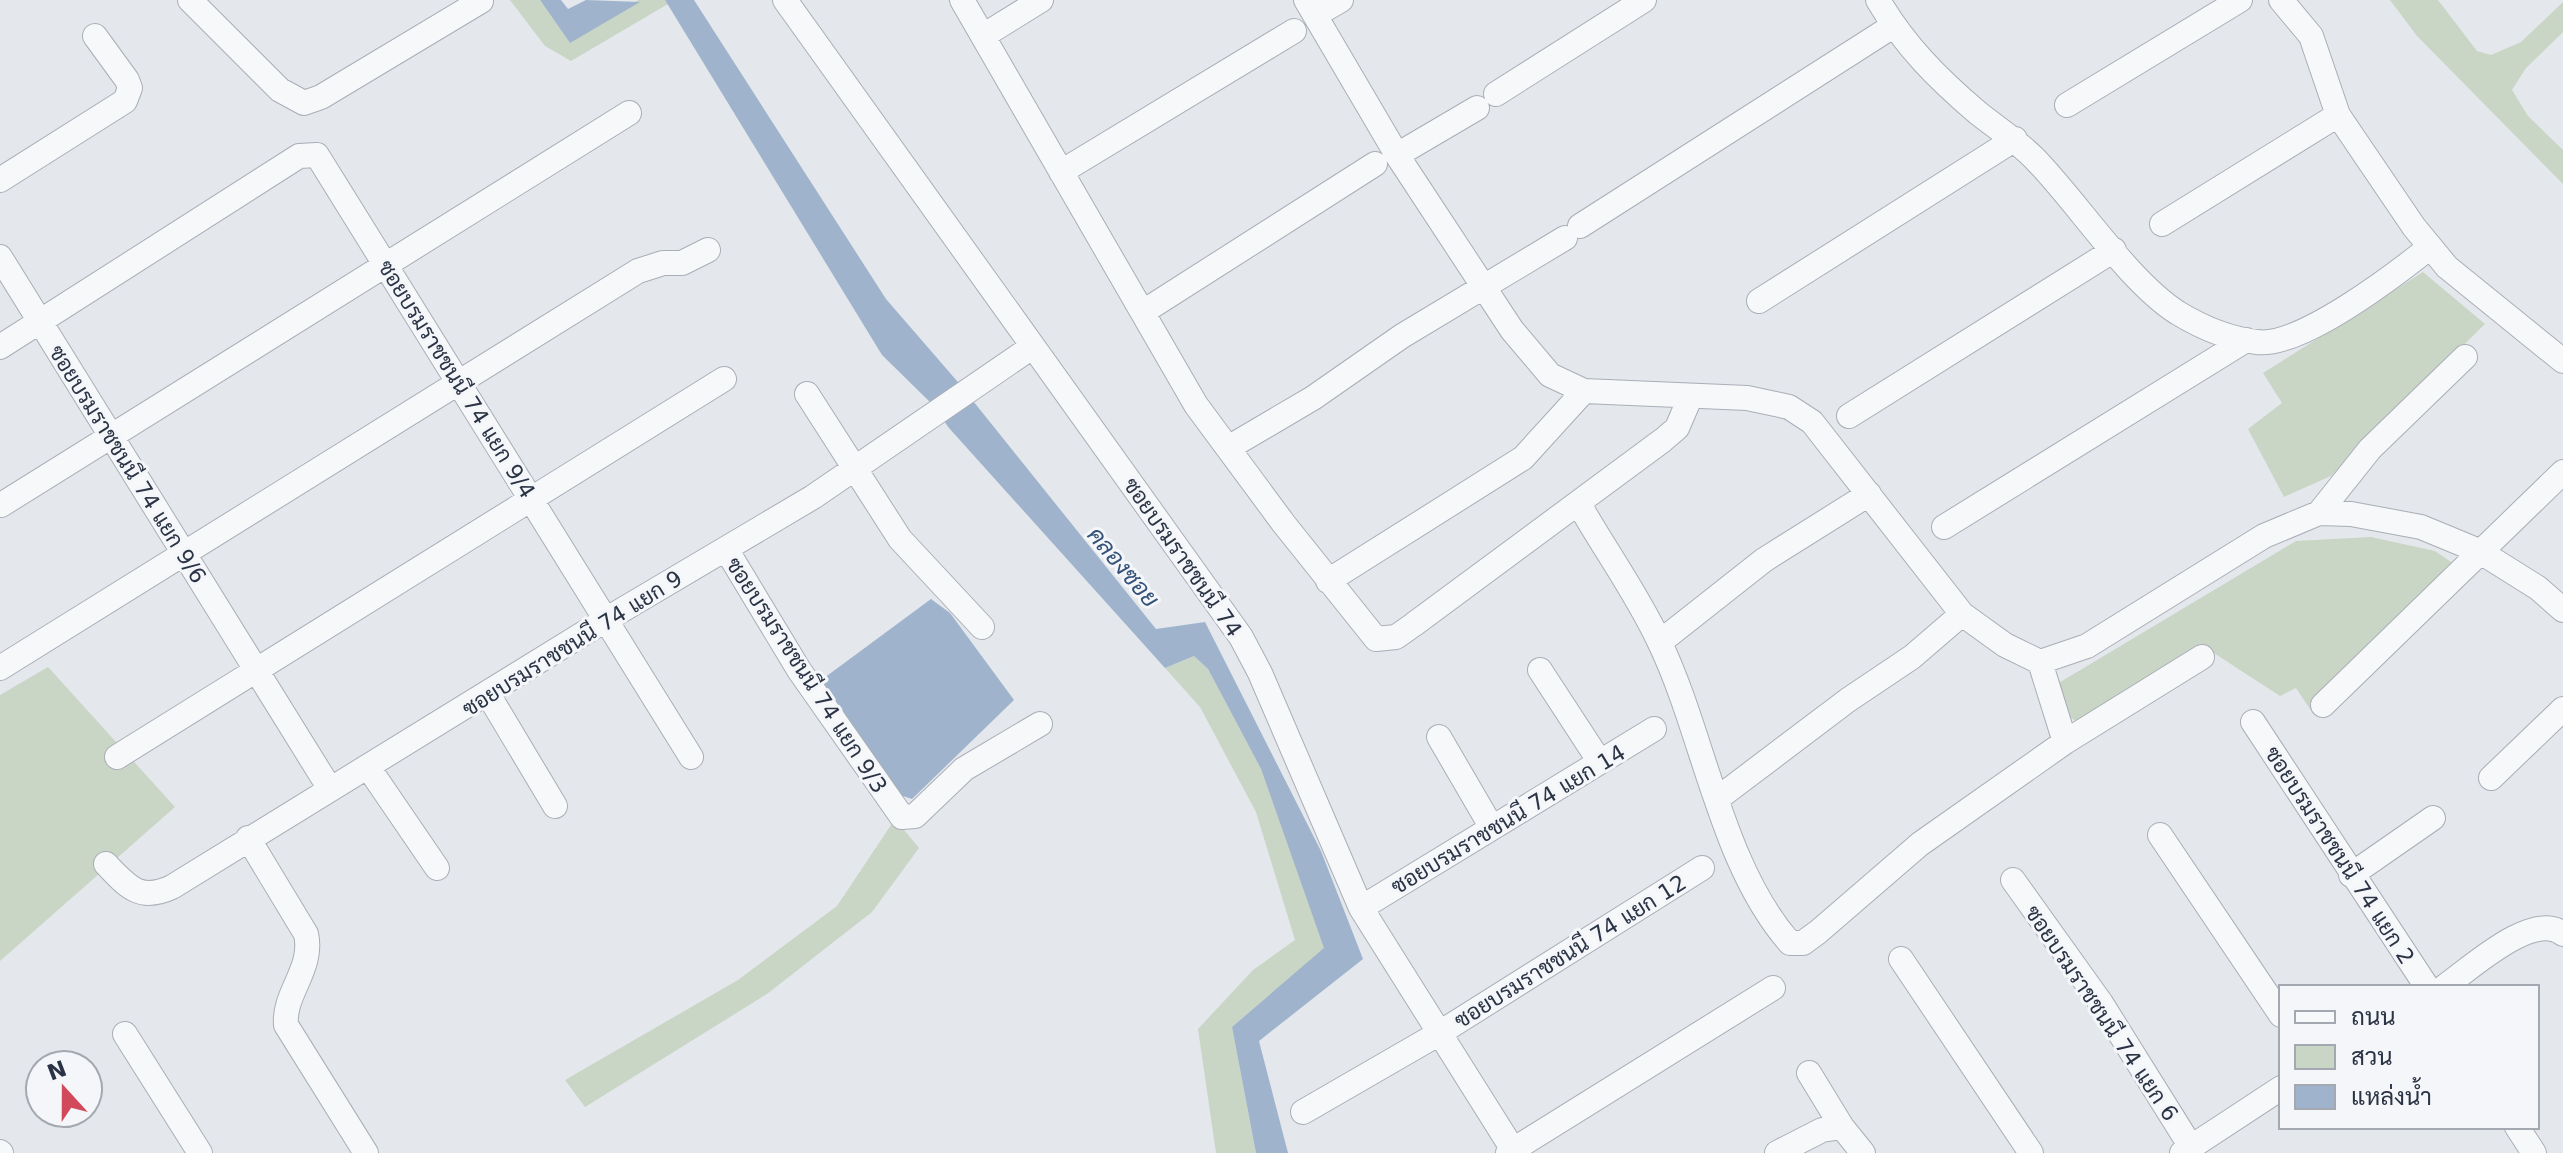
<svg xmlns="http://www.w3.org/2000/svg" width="2563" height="1153" viewBox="0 0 2563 1153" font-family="'DejaVu Sans',Sarabun,sans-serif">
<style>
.green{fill:#c9d6c5}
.water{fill:#9fb4cc}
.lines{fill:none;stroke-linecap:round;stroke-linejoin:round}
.minor-casing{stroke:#a9aeb7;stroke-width:26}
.minor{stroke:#f7f8fa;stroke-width:24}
.labels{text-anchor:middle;stroke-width:6;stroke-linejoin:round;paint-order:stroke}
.street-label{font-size:22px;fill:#2b3445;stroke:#f4f6f9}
.water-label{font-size:24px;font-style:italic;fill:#34527a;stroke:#f4f6f9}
</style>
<rect width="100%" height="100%" fill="#e4e7ec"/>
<!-- green -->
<path class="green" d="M 510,0 L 540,0 L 570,43 L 638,0 L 665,0 L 668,4 L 571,61 L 545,46 Z
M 2390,0 L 2438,0 L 2477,51 L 2491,55 L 2521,42 L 2563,2 L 2563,32 L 2526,68 L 2512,90 L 2528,116 L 2563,150 L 2563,184 L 2417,36 Z
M 2423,272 L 2485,324 L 2331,476 L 2284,497 L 2248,429 L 2282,403 L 2263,373 Z
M 2371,537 L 2435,551 L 2454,564 L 2314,715 L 2296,688 L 2280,696 L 2200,644 L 2080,724 L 2067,715 L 2057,684 L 2296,541 Z
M 1194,656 L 1208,669 L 1261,769 L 1325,948 L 1232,1027 L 1256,1153 L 1216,1153 L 1198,1029 L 1253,970 L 1295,940 L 1256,812 L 1200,707 L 1165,668 Z
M 48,667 L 175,807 L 0,961 L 0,695 Z
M 895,819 L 919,848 L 872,912 L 767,994 L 585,1107 L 565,1080 L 738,980 L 837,906 Z"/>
<!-- water -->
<path class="water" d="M 540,0 L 561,0 L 568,9 L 586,0 L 640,2 L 570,43 Z
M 665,0 L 694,0 L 886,299 L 957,381 L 1156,629 L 1205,622 L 1321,851 L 1363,959 L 1259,1041 L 1288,1153 L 1256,1153 L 1232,1027 L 1324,948 L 1261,769 L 1208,669 L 1194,656 L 1165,668 L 949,428 L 933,405 L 882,355 Z
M 931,599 L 950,613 L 1014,700 L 912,799 L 897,794 L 820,681 Z"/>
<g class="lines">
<defs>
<path id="minor" d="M 190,0 L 280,90 L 304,103 L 321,97 L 481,1
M 785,0 L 1241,637 L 1260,673 L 1361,908 L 1515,1153
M 962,0 L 1196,405 L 1284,524 L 1376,639 L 1396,637 L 1413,625 L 1663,440 L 1677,428 L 1690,398
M 1306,0 L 1397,155 L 1512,330 L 1550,375 L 1584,391 L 1747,398 L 1789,407 L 1812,422 L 1962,614 L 2005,645 L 2040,662 L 2087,646 L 2264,536 L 2319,513 L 2351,514 L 2421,527 L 2479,551 L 2538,588 L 2563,610
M 1878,0 C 1904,45 1938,79 1978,113 C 1997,128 2017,141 2034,158 C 2078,203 2128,281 2178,313 C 2201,327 2230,339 2257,342 C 2300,348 2396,274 2430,247
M 2281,0 L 2311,36 L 2338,115 L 2414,227 L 2447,267 L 2563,361
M 1315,15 L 1341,0
M 983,36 L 1041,0
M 1496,94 L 1644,0
M 2067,105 L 2240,0
M 1397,155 L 1477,108
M 1061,172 L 1294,31
M 0,180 L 125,101 L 130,88 L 127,80 L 95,36
M 2162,224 L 2338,115
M 1580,226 L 1893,26
M 0,257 L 330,789
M 1759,301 L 2015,139
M 1143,312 L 1375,164
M 0,347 L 299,156 L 317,155 L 691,757
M 807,394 L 900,539 L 982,627
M 1849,416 L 2114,250
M 1228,448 L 1313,398 L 1402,336 L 1565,238
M 1579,504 C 1605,550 1637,594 1659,641 C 1704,734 1721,865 1790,943 L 1803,943 L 1818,932 L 1920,844 L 2065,742 L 2202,657
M 1,505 L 629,113
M 2319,513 L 2370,449 L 2465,357
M 1944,527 L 2246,340
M 726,549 L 799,670 L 902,817 L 915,816 L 964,769 L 1040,724
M 1328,581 L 1523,458 L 1584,391
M 1660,642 L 1764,560 L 1869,494
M 2040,662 L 2065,742
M 0,668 L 638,271 L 663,263 L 682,263 L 708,250
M 1540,670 L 1600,762
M 488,694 L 555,806
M 2323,705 L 2563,472
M 2253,722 L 2427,987
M 1439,737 L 1492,828
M 117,757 L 724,379
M 368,767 L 437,868
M 2491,778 L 2563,709
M 1717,799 L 1848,700 L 1912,657 L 1962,614
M 2160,835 L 2281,1015
M 248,838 L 306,934 C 314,969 283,993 286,1025 L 366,1153
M 106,864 C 128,887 140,902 172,887 L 607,619 L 813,497 L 1032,347
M 2351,875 L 2433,818
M 2013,880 L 2101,1003 L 2191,1147
M 1361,908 L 1654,729
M 1901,959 L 2031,1153
M 2444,987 C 2470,969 2533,910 2563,934
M 125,1034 L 200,1153
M 1809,1073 L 1842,1127
M 1303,1112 L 1438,1034 L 1702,868
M 2517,1127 L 2534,1153
M 0,1152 L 1,1153
M 1508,1153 L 1773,988
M 1777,1153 L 1822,1130 L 1842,1127 L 1863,1153
M 2182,1153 L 2281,1088"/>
</defs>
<!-- minor casing -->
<use href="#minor" class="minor-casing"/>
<!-- minor -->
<use href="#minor" class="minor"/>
</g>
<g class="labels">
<!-- street labels -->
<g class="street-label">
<text transform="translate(457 379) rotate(58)" y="8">ซอยบรมราชชนนี 74 แยก 9/4</text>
<text transform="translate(128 464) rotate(58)" y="8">ซอยบรมราชชนนี 74 แยก 9/6</text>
<text transform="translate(1183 557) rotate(55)" y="8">ซอยบรมราชชนนี 74</text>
<text transform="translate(572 643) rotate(-32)" y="8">ซอยบรมราชชนนี 74 แยก 9</text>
<text transform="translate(807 675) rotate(57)" y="8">ซอยบรมราชชนนี 74 แยก 9/3</text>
<text transform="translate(1508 819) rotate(-31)" y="8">ซอยบรมราชชนนี 74 แยก 14</text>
<text transform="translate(2340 855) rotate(57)" y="8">ซอยบรมราชชนนี 74 แยก 2</text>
<text transform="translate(1570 951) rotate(-32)" y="8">ซอยบรมราชชนนี 74 แยก 12</text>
<text transform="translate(2102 1013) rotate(56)" y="8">ซอยบรมราชชนนี 74 แยก 6</text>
</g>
<!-- water labels -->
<g class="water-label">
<text transform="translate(1123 567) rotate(50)" y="8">คลองซอย</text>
</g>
</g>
<!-- legend -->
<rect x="2279" y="985" width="260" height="144" fill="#f4f6f9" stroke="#a4a8b1" stroke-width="2"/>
<rect x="2295" y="1011" width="40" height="12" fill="#f7f8fa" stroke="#a4a8b1" stroke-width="2"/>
<text x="2351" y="1025" font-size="24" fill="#2b3445">ถนน</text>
<rect x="2295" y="1045" width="40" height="24" fill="#c9d6c5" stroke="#a4a8b1" stroke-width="2"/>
<text x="2351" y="1065" font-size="24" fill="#2b3445">สวน</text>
<rect x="2295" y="1085" width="40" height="24" fill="#9fb4cc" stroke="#a4a8b1" stroke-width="2"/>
<text x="2351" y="1105" font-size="24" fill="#2b3445">แหล่งน้ำ</text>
<!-- north arrow -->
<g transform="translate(64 1089) rotate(339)"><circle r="38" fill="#f4f6f9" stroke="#a4a8b1" stroke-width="2"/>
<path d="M0-6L14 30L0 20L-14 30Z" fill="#d1495b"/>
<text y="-12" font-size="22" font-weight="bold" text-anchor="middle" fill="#2b3445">N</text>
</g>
</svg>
